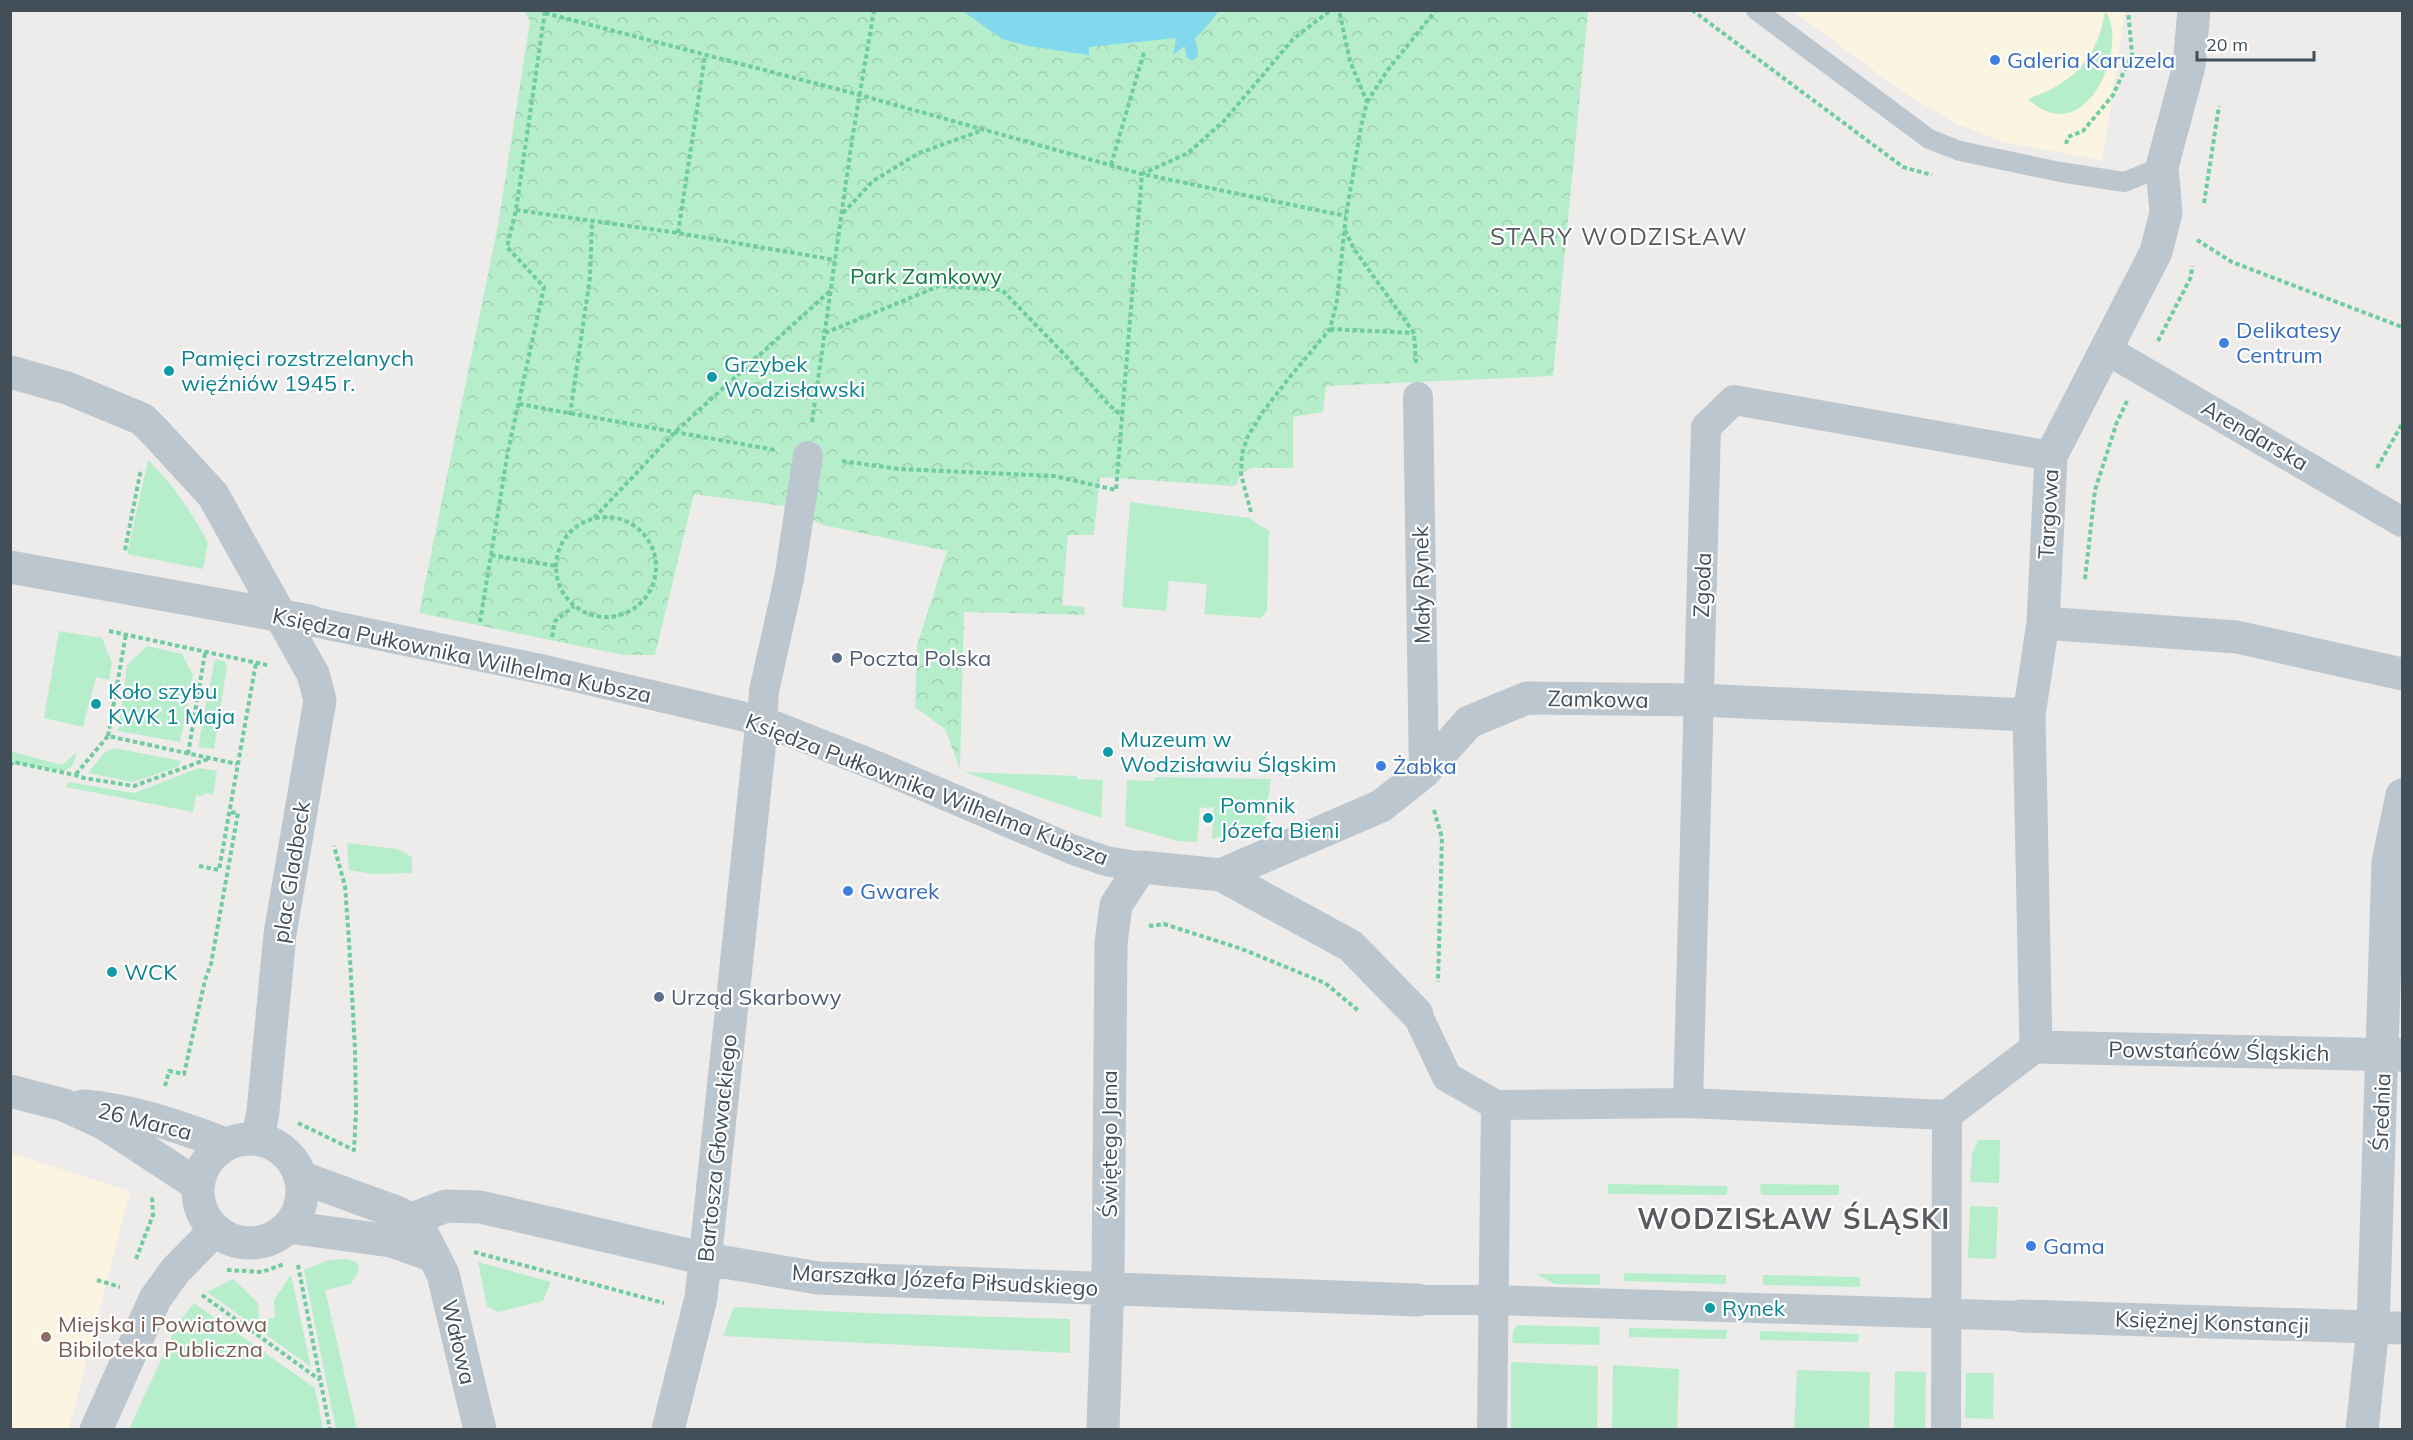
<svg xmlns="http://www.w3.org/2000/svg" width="2413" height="1440" viewBox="0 0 2413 1440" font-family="Mulish,sans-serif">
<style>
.commercial{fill:#fbf4e1}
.green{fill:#b6eecb}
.forest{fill:url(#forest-crowns)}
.water{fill:#82d8ec}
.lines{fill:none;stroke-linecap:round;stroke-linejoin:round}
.stream{stroke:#82d8ec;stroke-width:12}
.path{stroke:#6ecc9d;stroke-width:4;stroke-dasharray:4.5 3;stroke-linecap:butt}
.service{stroke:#bbc6ce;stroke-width:20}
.pedestrian{stroke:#bbc6ce;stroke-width:30}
.minor{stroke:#bbc6ce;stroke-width:33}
.tertiary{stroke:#bbc6ce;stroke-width:33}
.shop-dot{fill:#3f7fe0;stroke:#fff;stroke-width:2}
.culture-dot{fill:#0f9aa8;stroke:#fff;stroke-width:2}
.service-dot{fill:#5c6f8a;stroke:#fff;stroke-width:2}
.education-dot{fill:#8d6e63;stroke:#fff;stroke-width:2}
.labels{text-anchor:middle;stroke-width:4.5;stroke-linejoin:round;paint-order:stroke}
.shop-label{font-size:22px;fill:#366cbe;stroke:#fff;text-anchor:start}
.park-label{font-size:22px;fill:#147946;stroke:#fff}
.culture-label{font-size:22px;fill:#0d838f;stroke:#fff;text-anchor:start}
.street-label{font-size:22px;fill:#434f58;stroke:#fff}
.service-label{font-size:22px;fill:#4e5e75;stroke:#fff;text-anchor:start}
.education-label{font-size:22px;fill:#785e54;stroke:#fff;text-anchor:start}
.neighbourhood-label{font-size:24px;letter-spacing:1.5px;fill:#585c60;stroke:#fff}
.district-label{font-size:28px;font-weight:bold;letter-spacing:1.5px;fill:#585c60;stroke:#fff}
</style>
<defs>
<pattern id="forest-crowns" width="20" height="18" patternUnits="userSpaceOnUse" patternTransform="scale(1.5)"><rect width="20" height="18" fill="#b6eecb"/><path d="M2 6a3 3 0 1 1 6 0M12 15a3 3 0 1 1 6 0" fill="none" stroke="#9eceb0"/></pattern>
</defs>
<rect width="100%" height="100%" fill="#eeebeb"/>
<!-- commercial -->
<path class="commercial" d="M 1793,11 L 2125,11 L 2102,160 L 2007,143 L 1957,124 L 1903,92 Z
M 11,1153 L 130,1191 L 69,1429 L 11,1429 Z"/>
<!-- green -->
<path class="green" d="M 2105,11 C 2130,41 2088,154 2028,99 C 2074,82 2097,60 2105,11 Z
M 148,460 C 173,485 192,512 208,543 L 203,569 L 127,554 Z
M 1130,502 L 1249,518 L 1269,531 L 1267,611 L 1261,618 L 1204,614 L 1207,584 L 1169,581 L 1166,611 L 1122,607 Z
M 59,631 L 102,638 L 112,663 L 109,680 L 96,677 L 83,727 L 44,718 Z
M 147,646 L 182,654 L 193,675 L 180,742 L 118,731 L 127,665 Z
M 217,659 L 225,662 L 227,666 L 214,749 L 198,747 L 214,662 Z
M 114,748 L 181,761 L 178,767 L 133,782 L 88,773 L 104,753 Z
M 10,751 L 62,765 L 77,752 L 72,766 L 65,771 L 11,763 Z
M 199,768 L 217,771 L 213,795 L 205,793 L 202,796 L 196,795 L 193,812 L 66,787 L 68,782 L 134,793 Z
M 964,772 L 1077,776 L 1077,779 L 1103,780 L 1101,818 Z
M 1155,777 L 1271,779 L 1265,825 L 1212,839 L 1214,807 L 1200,808 L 1197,842 L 1178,841 L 1125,826 L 1127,780 L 1154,781 Z
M 347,843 L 398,849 L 412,857 L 412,873 L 373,874 L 349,870 Z
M 1978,1140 L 2000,1140 L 1999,1183 L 1970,1182 L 1972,1154 Z
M 1608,1184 L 1727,1186 L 1727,1195 L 1608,1194 Z
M 1760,1184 L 1839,1185 L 1839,1195 L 1761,1195 Z
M 1970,1206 L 1998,1207 L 1996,1259 L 1968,1258 Z
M 346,1259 L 357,1262 L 359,1270 L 351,1284 L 325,1290 L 357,1429 L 336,1429 L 304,1270 L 329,1260 Z
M 478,1262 L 551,1282 L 543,1301 L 498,1312 L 487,1306 Z
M 1624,1273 L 1726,1275 L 1726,1284 L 1624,1281 Z
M 1536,1274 L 1600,1274 L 1600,1285 L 1555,1284 Z
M 291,1275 L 311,1367 L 207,1292 L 233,1279 L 258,1303 L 259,1319 L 275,1318 L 274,1300 Z
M 1763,1275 L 1860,1277 L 1860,1287 L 1763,1285 Z
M 194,1303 L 315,1388 L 323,1429 L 129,1429 L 177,1325 Z
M 734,1307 L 867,1313 L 1070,1319 L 1070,1353 L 723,1336 Z
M 1517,1325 L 1600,1327 L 1599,1345 L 1512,1343 L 1513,1330 Z
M 1629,1328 L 1727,1330 L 1726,1339 L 1629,1337 Z
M 1760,1331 L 1859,1334 L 1858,1342 L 1760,1340 Z
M 1511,1362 L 1598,1366 L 1597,1429 L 1511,1429 Z
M 1613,1365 L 1679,1369 L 1677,1429 L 1612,1429 Z
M 1797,1370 L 1870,1372 L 1869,1429 L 1794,1429 Z
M 1895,1371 L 1926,1372 L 1925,1429 L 1894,1429 Z
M 1966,1373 L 1994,1373 L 1993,1419 L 1965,1418 Z"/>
<!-- forest -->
<path class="forest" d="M 524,11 L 1588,11 L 1553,376 L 1326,386 L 1323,412 L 1293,417 L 1293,468 L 1251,468 L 1241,474 L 1235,486 L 1100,477 L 1094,535 L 1068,535 L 1062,605 L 1084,607 L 1085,615 L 964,612 L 960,769 L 945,729 L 915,707 L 917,646 L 947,551 L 823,525 L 784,506 L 694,494 L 655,655 L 623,655 L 419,613 L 498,225 L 530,21 Z"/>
<!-- water -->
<path class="water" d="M 963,11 L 1219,11 L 1201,33 L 1173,55 L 1176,38 L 1089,47 L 1089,55 L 1028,46 L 1002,39 Z"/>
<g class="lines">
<!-- stream -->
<path class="stream" d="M 1190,42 L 1192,54"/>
<!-- path -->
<path class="path" d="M 1692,10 L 1903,167 L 1932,175
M 545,13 L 860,95 L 1142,174 L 1346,216
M 1367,102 L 1387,71 L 1436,10
M 2066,144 L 2068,137 L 2083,131 L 2113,95 L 2132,54 L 2128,10
M 1111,165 L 1144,52
M 2204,203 L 2219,106
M 516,210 L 678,233 L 835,260
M 843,213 L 873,181 L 919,153 L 983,130
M 1345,230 L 1354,249 L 1414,333 L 1416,363
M 678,233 L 705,56
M 2197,240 L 2232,262 L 2402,327
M 1330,329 L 1414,333
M 825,333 L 939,286 L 1002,290 L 1065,355 L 1109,405 L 1122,416
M 2158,341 L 2191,277 L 2192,266
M 519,404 L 775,450
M 570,415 L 590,277 L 592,220
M 812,422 L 852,140 L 874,10
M 842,461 L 899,469 L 1054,476 L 1116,490 L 1142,174 L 1188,153 L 1224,121 L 1293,39 L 1331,10
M 2377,468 L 2402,424
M 1251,512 L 1241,474 L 1242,454 L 1247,438 L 1262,413 L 1289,378 L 1330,329 L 1337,301 L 1346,216 L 1361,127 L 1367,102 L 1350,61 L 1339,10
M556 567a50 50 0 1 1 100 0a50 50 0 1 1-100 0Z
M 594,518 L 675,432 L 831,290
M 125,550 L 141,469
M 491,555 L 556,566
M 2085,579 L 2095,490 L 2117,422 L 2127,401
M 480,622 L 508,451 L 544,287 L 507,247 L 516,210 L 545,11
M 109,631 L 267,665
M 552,637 L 555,621 L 574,606
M 108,736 L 126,634
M 188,754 L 205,653
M 10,766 L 13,762 L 75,775 L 84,778 L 134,786 L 208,759
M 76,774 L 108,736 L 237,764
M 1434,810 L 1442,838 L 1438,982
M 199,866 L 219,870 L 256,663
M 1149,925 L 1152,926 L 1164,924 L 1242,949 L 1325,983 L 1360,1012
M 165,1086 L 169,1071 L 184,1074 L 205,980 L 211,964 L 238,813 L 228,812
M 298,1123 L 354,1150 L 356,1112 L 355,1049 L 349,941 L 345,886 L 334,846
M 474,1252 L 664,1303
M 136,1259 L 153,1215 L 152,1197
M 298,1265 L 330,1430
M 227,1270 L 262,1272 L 284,1264
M 97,1280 L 120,1287
M 202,1295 L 320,1380"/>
<!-- service -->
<path class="service" d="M 1756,10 L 1929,139 L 1960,151 L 2060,172 L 2124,182 L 2162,167"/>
<!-- pedestrian -->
<path class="pedestrian" d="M 2107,350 L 2402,522
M 1418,397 L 1424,772
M 310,621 L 545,670 L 762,721 L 879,767 L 1071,849 L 1106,861 L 1141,867
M 762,721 L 764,691 L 789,579 L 808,456
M 1417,1014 L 1447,1077 L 1496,1105 L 1688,1103 L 1947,1115
M 1688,1103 L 1706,427 L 1734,400 L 2051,456
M 1947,1115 L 2036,1047
M 1418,1300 L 1495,1300 L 2021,1316
M 1492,1430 L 1496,1105
M 1946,1430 L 1947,1115"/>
<!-- minor -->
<path class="minor" d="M 2194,10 L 2189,66 L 2162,167 L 2166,213 L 2156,252 L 2051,456 L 2043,623 L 2029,715 L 2036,1047 L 2402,1055
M 10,372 L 67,388 L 142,419 L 157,434 L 213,495 L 313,674 L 320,700 L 280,934 L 263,1111 L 258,1139
M 10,567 L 310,621
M 2043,623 L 2237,637 L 2402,674
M 1221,875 L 1381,806 L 1424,772 L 1469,722 L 1527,698 L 1699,700 L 2029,715
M 410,1220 L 446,1206 L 480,1207 L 706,1259 L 818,1278 L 1418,1300
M 2021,1316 L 2402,1328
M 96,1430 L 155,1299 L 175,1271 L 215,1230
M 668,1430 L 701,1298 L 762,721
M 1103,1430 L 1108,1279 L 1111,943 L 1116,905 L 1141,867 L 1221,875 L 1351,946 L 1417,1014
M 2362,1430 L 2373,1327 L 2388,862 L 2402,795"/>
<!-- tertiary -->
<path class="tertiary" d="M 10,1091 L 64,1105 L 105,1124 L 198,1185
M 83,1106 C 134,1110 179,1127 226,1144
M198 1191a52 52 0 1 1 104 0a52 52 0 1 1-104 0Z
M 300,1177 L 399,1213 L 410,1220 L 423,1235 L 443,1274 L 480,1430
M 288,1227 L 391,1241 L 434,1256"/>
</g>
<!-- markers -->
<g class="shop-dot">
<circle cx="1995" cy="60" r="6"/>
<circle cx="2224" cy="343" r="6"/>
<circle cx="1381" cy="766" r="6"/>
<circle cx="848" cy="891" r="6"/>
<circle cx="2031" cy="1246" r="6"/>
</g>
<g class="culture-dot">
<circle cx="169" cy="371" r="6"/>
<circle cx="712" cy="377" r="6"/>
<circle cx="96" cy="704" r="6"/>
<circle cx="1108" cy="752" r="6"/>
<circle cx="1208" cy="818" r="6"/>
<circle cx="112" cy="972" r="6"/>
<circle cx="1710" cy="1308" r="6"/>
</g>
<g class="service-dot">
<circle cx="837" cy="658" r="6"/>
<circle cx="659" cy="997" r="6"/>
</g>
<circle class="education-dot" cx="46" cy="1337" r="6"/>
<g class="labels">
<!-- shop labels -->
<g class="shop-label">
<text x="2007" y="68">Galeria Karuzela</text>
<text x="2236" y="338">Delikatesy<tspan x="2236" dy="25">Centrum</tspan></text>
<text x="1393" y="774">Żabka</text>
<text x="860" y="899">Gwarek</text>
<text x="2043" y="1254">Gama</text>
</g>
<!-- park labels -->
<g class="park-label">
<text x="926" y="284">Park Zamkowy</text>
</g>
<!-- culture labels -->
<g class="culture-label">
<text x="181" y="366">Pamięci rozstrzelanych<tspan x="181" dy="25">więźniów 1945 r.</tspan></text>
<text x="724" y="372">Grzybek<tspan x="724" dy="25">Wodzisławski</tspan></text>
<text x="108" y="699">Koło szybu<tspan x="108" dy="25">KWK 1 Maja</tspan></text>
<text x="1120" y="747">Muzeum w<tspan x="1120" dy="25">Wodzisławiu Śląskim</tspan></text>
<text x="1220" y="813">Pomnik<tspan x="1220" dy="25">Józefa Bieni</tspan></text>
<text x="124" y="980">WCK</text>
<text x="1722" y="1316">Rynek</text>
</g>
<!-- street labels -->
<g class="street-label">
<text transform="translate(2255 435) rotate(30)" y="8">Arendarska</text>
<text transform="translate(2048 514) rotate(-87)" y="8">Targowa</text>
<text transform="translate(1421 585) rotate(-91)" y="8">Mały Rynek</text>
<text transform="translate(1702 585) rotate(-88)" y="8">Zgoda</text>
<text transform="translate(462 655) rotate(12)" y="8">Księdza Pułkownika Wilhelma Kubsza</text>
<text transform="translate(1598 699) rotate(1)" y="8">Zamkowa</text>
<text transform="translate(927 789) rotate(21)" y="8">Księdza Pułkownika Wilhelma Kubsza</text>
<text transform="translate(291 872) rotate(-81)" y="8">plac Gladbeck</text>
<text transform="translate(2219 1051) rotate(1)" y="8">Powstańców Śląskich</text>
<text transform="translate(2381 1112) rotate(-88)" y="8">Średnia</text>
<text transform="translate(145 1121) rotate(14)" y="8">26 Marca</text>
<text transform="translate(1109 1144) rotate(-90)" y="8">Świętego Jana</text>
<text transform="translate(717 1148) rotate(-84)" y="8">Bartosza Głowackiego</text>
<text transform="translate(945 1280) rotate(3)" y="8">Marszałka Józefa Piłsudskiego</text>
<text transform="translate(2212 1322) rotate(2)" y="8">Księżnej Konstancji</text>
<text transform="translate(459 1342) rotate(77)" y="8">Wałowa</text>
</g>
<!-- service labels -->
<g class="service-label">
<text x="849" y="666">Poczta Polska</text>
<text x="671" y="1005">Urząd Skarbowy</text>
</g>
<!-- education labels -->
<g class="education-label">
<text x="58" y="1332">Miejska i Powiatowa<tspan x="58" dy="25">Bibiloteka Publiczna</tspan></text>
</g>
<!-- neighbourhood labels -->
<g class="neighbourhood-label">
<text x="1619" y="245">STARY WODZISŁAW</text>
</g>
<!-- district labels -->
<g class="district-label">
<text x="1794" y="1229">WODZISŁAW ŚLĄSKI</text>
</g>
</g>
<!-- border -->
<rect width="2413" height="1440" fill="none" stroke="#434f58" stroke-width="24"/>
<!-- scale -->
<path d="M2197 51v9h117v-9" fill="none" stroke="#434f58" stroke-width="3"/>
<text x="2206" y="51" font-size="18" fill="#434f58" stroke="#ffffff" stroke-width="4.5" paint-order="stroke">20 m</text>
</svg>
